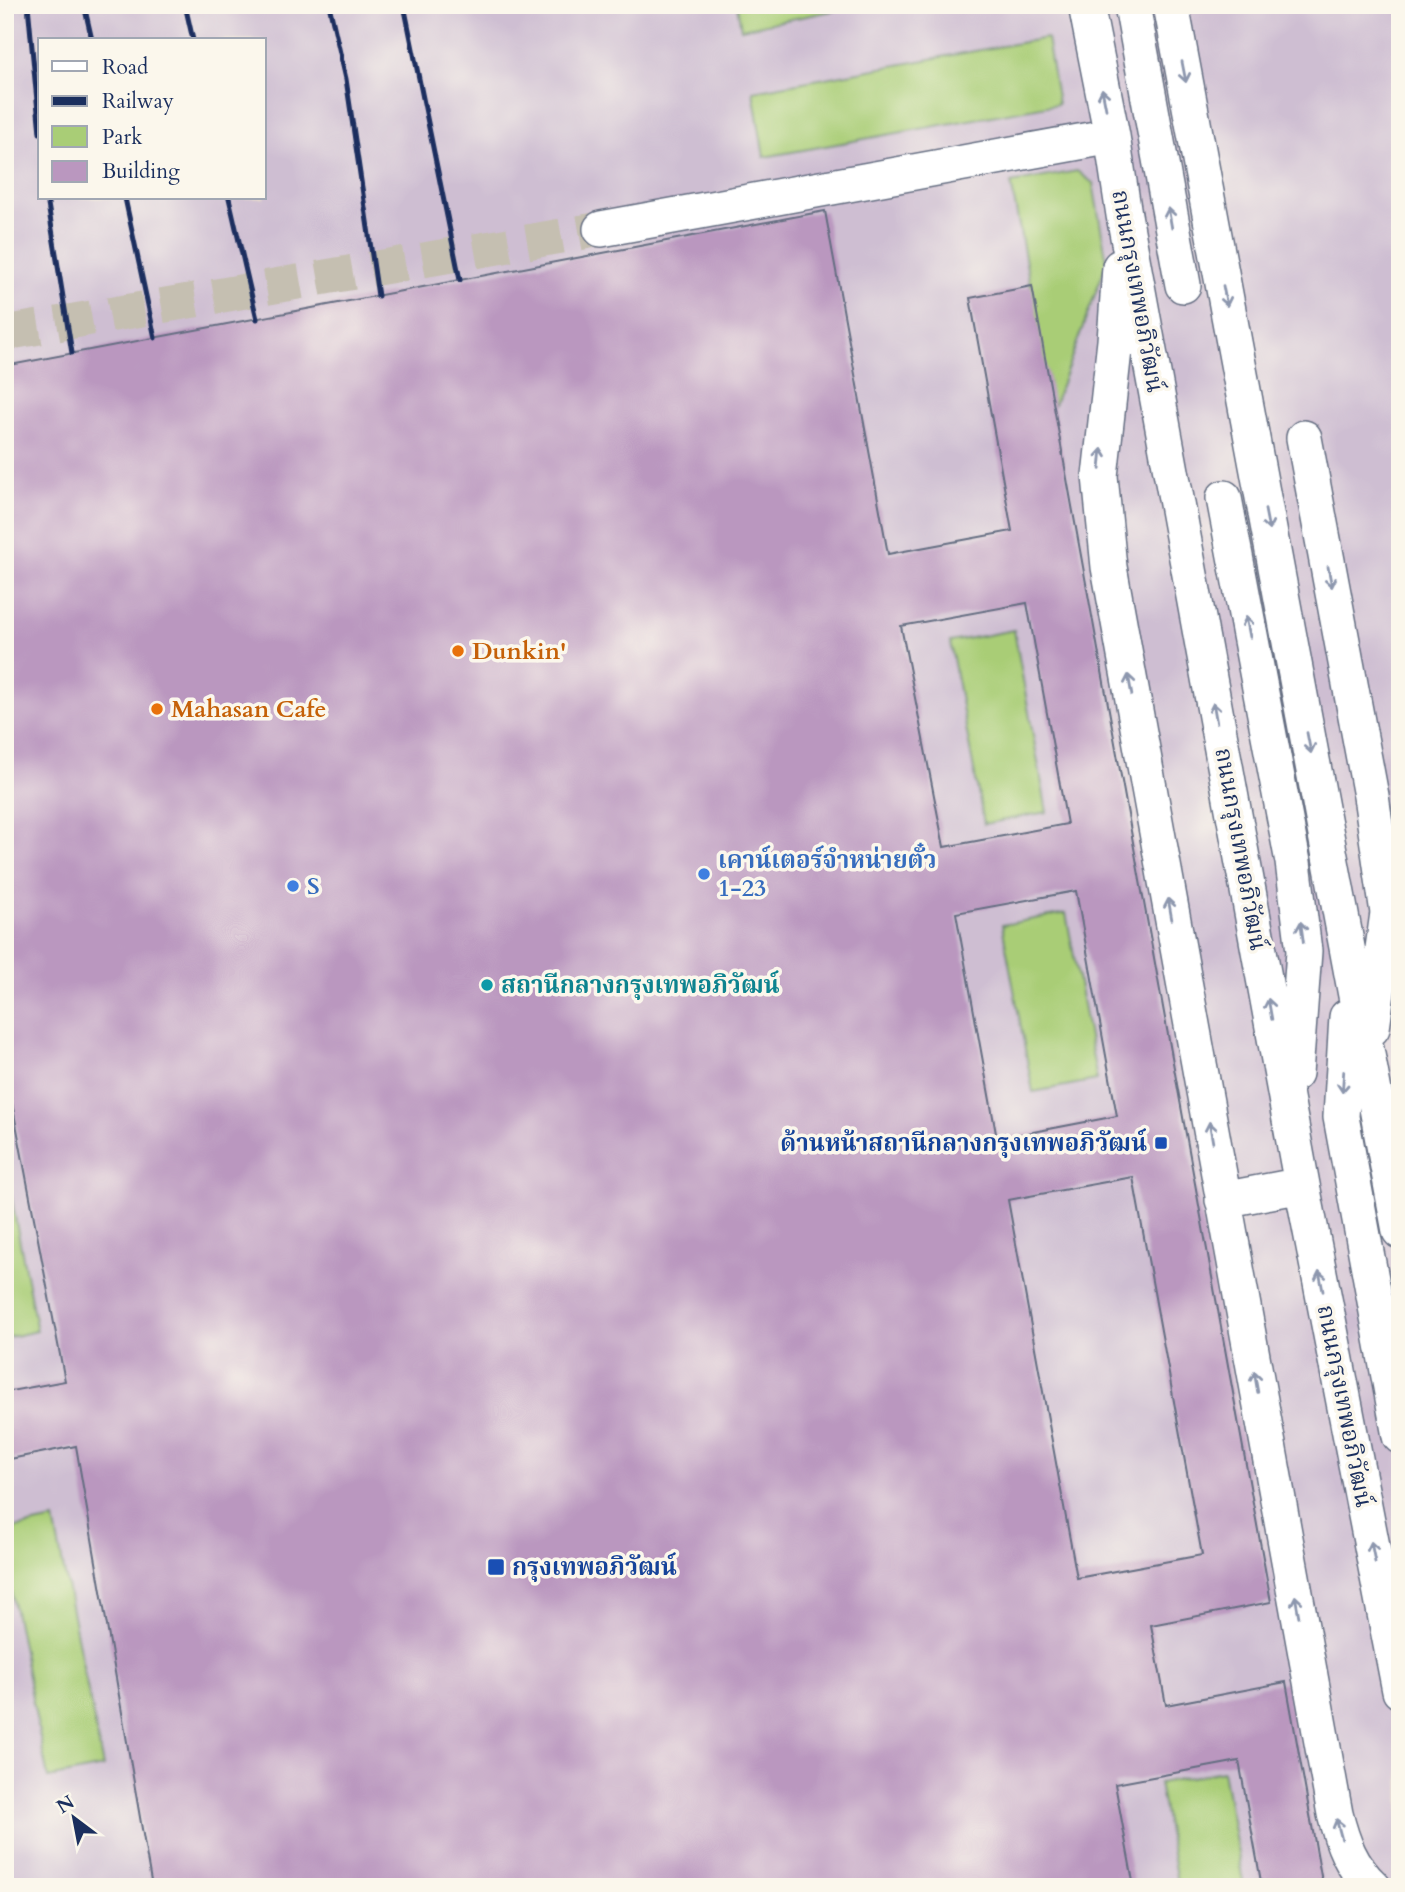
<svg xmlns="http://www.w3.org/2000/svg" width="1405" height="1892" viewBox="0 0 1405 1892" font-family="Cardo,'Noto Serif Thai',serif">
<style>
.industrial{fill:#cebed2;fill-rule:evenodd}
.green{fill:#a9cd76;stroke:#627e6a;stroke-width:2}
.building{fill:#ba97bf;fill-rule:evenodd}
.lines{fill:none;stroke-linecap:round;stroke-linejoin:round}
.minor-tunnel{stroke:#c5bfb1;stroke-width:35;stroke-dasharray:35 18;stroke-linecap:butt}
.minor-casing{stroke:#656e82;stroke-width:38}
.minor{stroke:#fff;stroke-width:35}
.rail{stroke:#1b2f5e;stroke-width:5}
.oneway{stroke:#8d97ae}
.food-dot{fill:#e8710a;stroke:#fbf7ec;stroke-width:2.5}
.shop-dot{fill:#3f7fe0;stroke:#fbf7ec;stroke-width:2.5}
.culture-dot{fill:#0f9aa8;stroke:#fbf7ec;stroke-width:2.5}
.transit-dot{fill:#1a4fb4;stroke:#fbf7ec;stroke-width:2.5}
.labels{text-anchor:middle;stroke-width:7;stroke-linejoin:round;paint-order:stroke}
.street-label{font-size:24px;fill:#1b2f5e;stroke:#fbf7ec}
.food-label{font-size:24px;font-weight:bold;fill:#c56008;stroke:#fbf7ec;text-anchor:start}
.shop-label{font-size:24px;font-weight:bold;fill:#366cbe;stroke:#fbf7ec;text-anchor:start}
.culture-label{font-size:24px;font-weight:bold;fill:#0d838f;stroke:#fbf7ec;text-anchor:start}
.transit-label{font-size:24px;font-weight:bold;fill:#164399;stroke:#fbf7ec;text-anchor:end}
</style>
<rect width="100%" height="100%" fill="#fbf7ec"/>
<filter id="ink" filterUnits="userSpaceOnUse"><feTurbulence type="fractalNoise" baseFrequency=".0143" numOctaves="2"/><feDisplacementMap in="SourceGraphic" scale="14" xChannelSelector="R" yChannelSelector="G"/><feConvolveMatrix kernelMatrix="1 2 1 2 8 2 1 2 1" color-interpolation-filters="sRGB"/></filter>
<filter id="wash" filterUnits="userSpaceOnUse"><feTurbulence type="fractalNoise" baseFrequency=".00686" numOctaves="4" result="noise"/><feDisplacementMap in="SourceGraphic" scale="28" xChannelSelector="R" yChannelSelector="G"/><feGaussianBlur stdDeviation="1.57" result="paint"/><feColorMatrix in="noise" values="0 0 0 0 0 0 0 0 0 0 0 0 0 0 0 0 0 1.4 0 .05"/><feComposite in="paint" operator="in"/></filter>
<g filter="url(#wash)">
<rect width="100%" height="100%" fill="#efe3c6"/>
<!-- industrial -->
<path class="industrial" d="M 5,5 L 1400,5 L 1400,1887 L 5,1887 ZM 40,40 L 264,40 L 264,198 L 40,198 Z"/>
<!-- green -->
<path class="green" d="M 737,5 L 862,5 L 741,29 Z
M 1047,38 L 1058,104 L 764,157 L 753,91 Z
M 1077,171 L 1093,183 L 1107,262 L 1053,407 L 1011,183 Z
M 1014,630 L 1047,812 L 984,824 L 950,642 Z
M 1066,913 L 1097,1080 L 1033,1092 L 1002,925 Z
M 5,1165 L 37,1331 L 5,1338 Z
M 54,1520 L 103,1767 L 48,1778 L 5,1560 L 5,1530 Z
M 1223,1771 L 1244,1887 L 1178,1887 L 1159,1783 Z"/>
<g id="blocks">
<!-- building -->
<path class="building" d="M 825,211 L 888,554 L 1012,531 L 970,298 L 1032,286 L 1271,1602 L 1151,1625 L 1166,1705 L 1286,1682 L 1323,1887 L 1262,1887 L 1239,1761 L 1115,1784 L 1134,1887 L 152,1887 L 76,1446 L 5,1460 L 5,1392 L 65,1381 L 5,1066 L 5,366 ZM 1027,603 L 1067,824 L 944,847 L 901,626 ZM 1076,891 L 1117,1116 L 997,1139 L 956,913 ZM 1133,1177 L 1202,1555 L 1077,1578 L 1008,1200 Z"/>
</g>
</g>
<g filter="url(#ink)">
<use href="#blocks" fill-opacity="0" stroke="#656e82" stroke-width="2"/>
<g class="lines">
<!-- minor-tunnel -->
<path class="minor-tunnel" d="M 5,333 L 601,229"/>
<defs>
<path id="minor" d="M 1086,5 L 1112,136 L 1124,215 L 1302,1185 L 1400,1691
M 1132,5 L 1183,285
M 1171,5 L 1400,1231
M 601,229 L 1112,136
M 1120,267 L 1115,341 L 1100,476 L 1109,567 L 1335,1814 C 1342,1842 1351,1867 1373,1887
M 1304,438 L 1371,796 L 1388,913 L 1372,1028
M 1224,498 L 1293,862 L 1304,951 L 1295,1073
M 1347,1017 L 1341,1117 L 1400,1436
M 1223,1200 L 1302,1185"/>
</defs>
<!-- minor casing -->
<use href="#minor" class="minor-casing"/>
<!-- minor -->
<use href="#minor" class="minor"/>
<!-- rail -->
<path class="rail" d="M 28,5 L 40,133
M 84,5 L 92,40
M 185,5 L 193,40
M 329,5 L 346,79 L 378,296
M 404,5 L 460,280
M 47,198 L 72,353
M 125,198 L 155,338
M 229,198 L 257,319"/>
</g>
<!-- one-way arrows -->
<defs><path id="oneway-shaft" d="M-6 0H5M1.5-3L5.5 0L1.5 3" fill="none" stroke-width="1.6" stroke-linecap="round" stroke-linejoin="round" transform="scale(1.75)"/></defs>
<g class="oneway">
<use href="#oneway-shaft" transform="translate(1184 72) rotate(79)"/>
<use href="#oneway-shaft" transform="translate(1104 99) rotate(-101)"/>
<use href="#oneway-shaft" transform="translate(1170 218) rotate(-100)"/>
<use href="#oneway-shaft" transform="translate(1225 296) rotate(79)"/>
<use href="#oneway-shaft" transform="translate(1101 459) rotate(-85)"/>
<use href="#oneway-shaft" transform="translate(1267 520) rotate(79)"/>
<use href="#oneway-shaft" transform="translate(1330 577) rotate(79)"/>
<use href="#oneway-shaft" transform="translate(1248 627) rotate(-101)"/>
<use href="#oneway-shaft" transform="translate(1130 685) rotate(-100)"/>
<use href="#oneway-shaft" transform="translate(1215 713) rotate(-100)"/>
<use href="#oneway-shaft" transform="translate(1309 743) rotate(79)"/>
<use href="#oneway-shaft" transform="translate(1170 909) rotate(-100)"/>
<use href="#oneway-shaft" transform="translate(1302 932) rotate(-98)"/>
<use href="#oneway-shaft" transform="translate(1270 1009) rotate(-100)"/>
<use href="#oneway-shaft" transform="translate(1343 1082) rotate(94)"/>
<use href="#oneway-shaft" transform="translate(1211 1132) rotate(-100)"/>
<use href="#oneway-shaft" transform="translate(1321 1281) rotate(-101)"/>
<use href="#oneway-shaft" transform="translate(1256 1382) rotate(-100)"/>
<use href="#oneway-shaft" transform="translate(1373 1552) rotate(-101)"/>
<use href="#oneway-shaft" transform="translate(1297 1606) rotate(-100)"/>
<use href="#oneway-shaft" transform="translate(1339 1829) rotate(-105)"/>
</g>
</g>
<!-- markers -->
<g class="food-dot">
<circle cx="458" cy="651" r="7"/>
<circle cx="157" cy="709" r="7"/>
</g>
<g class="shop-dot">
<circle cx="704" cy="874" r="7"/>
<circle cx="293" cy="886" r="7"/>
</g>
<circle class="culture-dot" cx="487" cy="985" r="7"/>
<g class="transit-dot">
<rect x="1154" y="1136" width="14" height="14" rx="3.5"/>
<rect x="487" y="1558" width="18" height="18" rx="3.5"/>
</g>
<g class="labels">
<!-- street labels -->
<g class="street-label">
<text transform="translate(1138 291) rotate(80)" y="8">ถนนกรุงเทพอภิวัฒน์</text>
<text transform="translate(1241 849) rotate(80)" y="8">ถนนกรุงเทพอภิวัฒน์</text>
<text transform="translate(1345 1406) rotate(79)" y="8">ถนนกรุงเทพอภิวัฒน์</text>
</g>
<!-- food labels -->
<g class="food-label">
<text x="472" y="659">Dunkin'</text>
<text x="171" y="717">Mahasan Cafe</text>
</g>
<!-- shop labels -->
<g class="shop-label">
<text x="718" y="868">เคาน์เตอร์จำหน่ายตั๋ว<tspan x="718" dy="28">1-23</tspan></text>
<text x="307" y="894">S</text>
</g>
<!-- culture labels -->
<g class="culture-label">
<text x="501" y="993">สถานีกลางกรุงเทพอภิวัฒน์</text>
</g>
<!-- transit labels -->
<g class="transit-label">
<text x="1147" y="1151">ด้านหน้าสถานีกลางกรุงเทพอภิวัฒน์</text>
<text x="512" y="1575" text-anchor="start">กรุงเทพอภิวัฒน์</text>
</g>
</g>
<!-- margin -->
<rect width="1405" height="1892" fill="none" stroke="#fbf7ec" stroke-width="28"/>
<!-- legend -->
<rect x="38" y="38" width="228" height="161" fill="#fbf7ec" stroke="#a1a7b3" stroke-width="2"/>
<rect x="52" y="61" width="35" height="10" fill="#ffffff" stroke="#a1a7b3" stroke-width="2"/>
<text x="102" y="74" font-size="21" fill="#1b2f5e">Road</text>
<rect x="52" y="96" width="35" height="10" fill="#1b2f5e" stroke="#a1a7b3" stroke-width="2"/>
<text x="102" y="108" font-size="21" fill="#1b2f5e">Railway</text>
<rect x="52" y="126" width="35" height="21" fill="#a9cd76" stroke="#a1a7b3" stroke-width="2"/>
<text x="102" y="144" font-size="21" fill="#1b2f5e">Park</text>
<rect x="52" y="161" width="35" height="21" fill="#ba97bf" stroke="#a1a7b3" stroke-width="2"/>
<text x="102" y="178" font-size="21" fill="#1b2f5e">Building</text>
<!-- north arrow -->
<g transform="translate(74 1818) rotate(328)" stroke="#fbf7ec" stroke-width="5" paint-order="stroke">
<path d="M0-5L12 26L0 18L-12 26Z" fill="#1b2f5e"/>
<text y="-10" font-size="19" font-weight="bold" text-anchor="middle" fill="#1b2f5e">N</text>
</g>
</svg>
